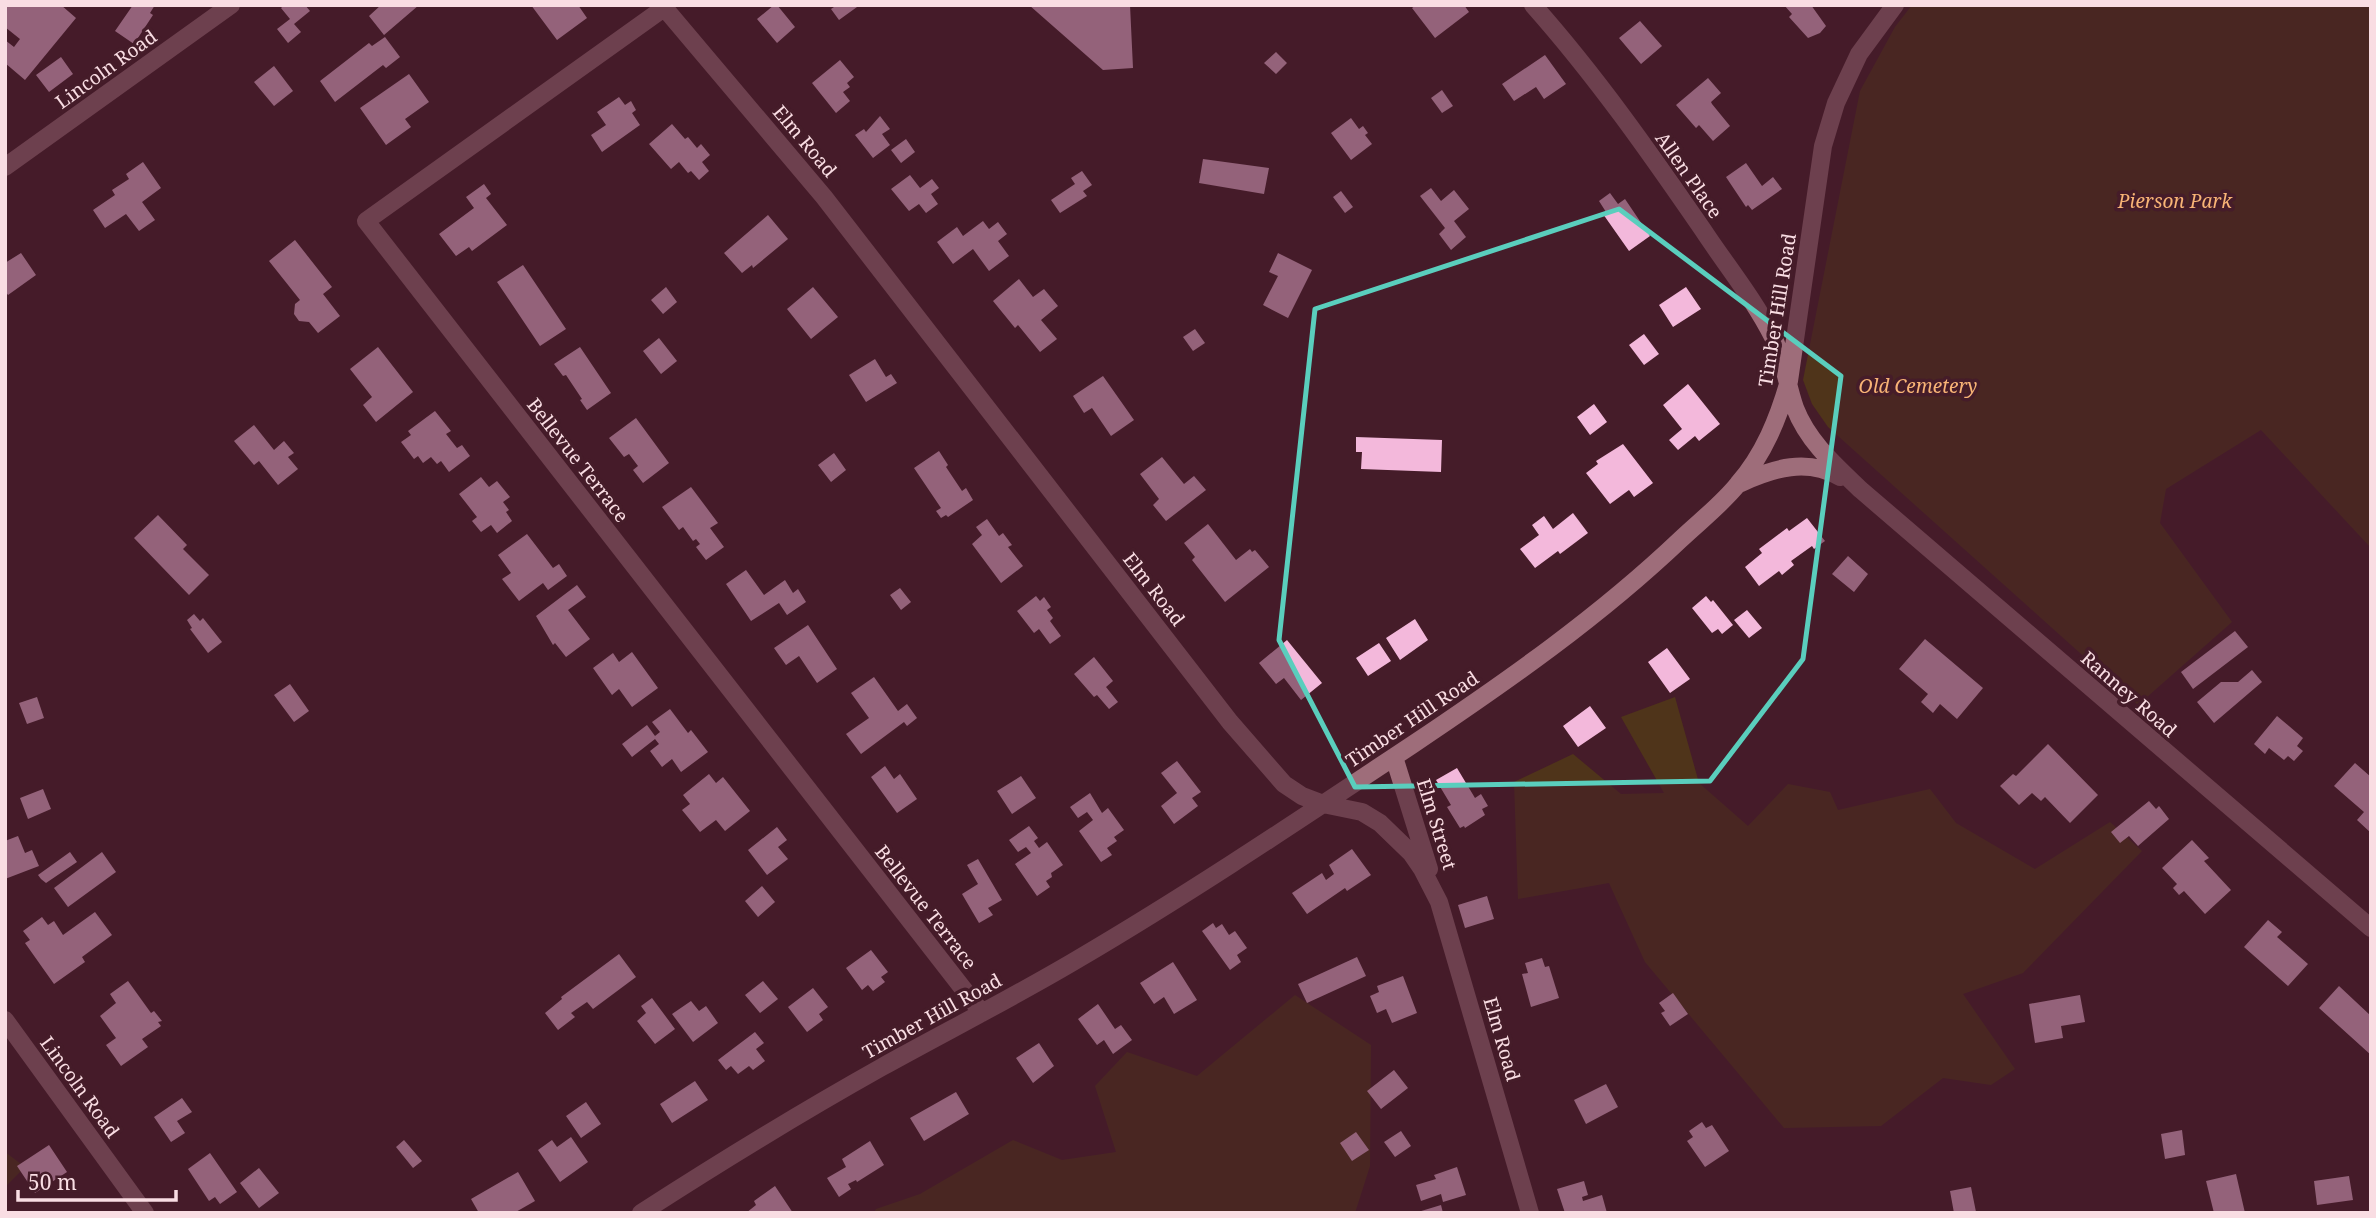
<svg xmlns="http://www.w3.org/2000/svg" width="2376" height="1218" viewBox="0 0 2376 1218" font-family="'Noto Serif',serif">
<style>
.green{fill:#4f341a}
.building{fill:#f3b8db}
.lines{fill:none;stroke-linecap:round;stroke-linejoin:round}
.street{stroke:#9e6d7a;stroke-width:18}
.marked{fill:none;stroke:#5acebd;stroke-width:5;stroke-linejoin:round}
.labels{text-anchor:middle;stroke-width:7;stroke-linejoin:round;paint-order:stroke}
.street-label{font-size:19px;fill:#f9dde3;stroke:#451c29}
.park-label{font-size:19px;font-style:italic;fill:#f8b476;stroke:#451c29}
</style>
<rect width="100%" height="100%" fill="#451c29"/>
<!-- green -->
<path class="green" d="M 1912,5 L 2371,5 L 2371,548 L 2261,430 L 2166,489 L 2160,523 L 2232,622 L 2138,705 L 1828,427 L 1812,404 L 1803,380 L 1860,91 L 1895,27 Z
M 1675,697 L 1699,783 L 1748,826 L 1788,784 L 1830,792 L 1838,810 L 1930,789 L 1956,823 L 2035,869 L 2110,822 L 2142,851 L 2023,973 L 1963,994 L 2015,1069 L 1991,1085 L 1943,1078 L 1881,1126 L 1784,1128 L 1645,962 L 1609,883 L 1518,899 L 1514,782 L 1573,754 L 1621,794 L 1664,793 L 1621,717 Z
M 1295,995 L 1371,1045 L 1370,1166 L 1355,1213 L 874,1213 L 876,1209 L 920,1194 L 1013,1140 L 1062,1160 L 1116,1152 L 1095,1086 L 1127,1052 L 1197,1076 Z
M 5,1152 L 25,1167 L 5,1187 Z"/>
<!-- building -->
<path class="building" d="M 5,5 L 61,5 L 76,18 L 25,80 L 5,63 L 5,40 L 14,47 L 20,39 L 5,27 Z
M 133,5 L 155,5 L 150,13 L 153,15 L 134,44 L 115,31 Z
M 284,5 L 305,5 L 310,11 L 294,24 L 301,32 L 288,43 L 277,29 L 290,19 L 281,8 Z
M 381,5 L 419,5 L 384,35 L 369,16 Z
M 531,5 L 578,5 L 587,18 L 557,40 Z
M 774,5 L 777,5 L 795,27 L 777,43 L 757,19 Z
M 837,5 L 855,5 L 857,7 L 839,20 L 831,9 Z
M 1029,5 L 1130,5 L 1133,68 L 1103,70 Z
M 1416,5 L 1464,5 L 1469,12 L 1435,38 L 1412,8 Z
M 1784,5 L 1811,5 L 1826,26 L 1820,33 L 1808,38 L 1789,17 L 1792,14 Z
M 1640,21 L 1662,46 L 1641,64 L 1619,38 Z
M 385,37 L 400,57 L 386,68 L 383,65 L 335,102 L 320,81 L 369,43 L 372,46 Z
M 1276,52 L 1287,63 L 1276,74 L 1264,63 Z
M 1545,55 L 1566,84 L 1544,99 L 1536,87 L 1514,101 L 1502,84 Z
M 61,57 L 73,74 L 49,92 L 36,75 Z
M 840,60 L 854,77 L 847,83 L 850,87 L 843,92 L 850,101 L 836,113 L 812,83 Z
M 274,66 L 293,91 L 274,106 L 254,82 Z
M 409,74 L 429,102 L 405,119 L 411,127 L 386,145 L 360,108 Z
M 1708,78 L 1721,93 L 1711,102 L 1712,104 L 1730,126 L 1713,141 L 1699,125 L 1696,128 L 1676,105 Z
M 1442,90 L 1453,106 L 1442,113 L 1431,98 Z
M 619,97 L 625,105 L 631,101 L 636,110 L 632,113 L 640,125 L 602,152 L 591,135 L 606,125 L 597,112 Z
M 880,116 L 890,129 L 882,134 L 890,145 L 873,158 L 855,135 L 864,129 L 866,132 Z
M 1351,118 L 1359,129 L 1363,126 L 1368,133 L 1365,135 L 1372,144 L 1351,160 L 1331,133 Z
M 672,124 L 685,139 L 688,137 L 697,148 L 701,144 L 710,155 L 702,162 L 709,171 L 699,180 L 691,171 L 688,173 L 679,162 L 671,169 L 649,144 Z
M 906,139 L 915,152 L 901,163 L 891,150 Z
M 1203,159 L 1269,168 L 1264,194 L 1199,183 Z
M 143,162 L 161,188 L 142,202 L 155,220 L 139,231 L 126,214 L 105,228 L 93,210 L 115,195 L 112,190 L 129,179 L 126,174 Z
M 1746,163 L 1762,186 L 1773,177 L 1782,189 L 1752,210 L 1748,205 L 1746,207 L 1726,177 Z
M 1082,171 L 1092,185 L 1083,191 L 1087,196 L 1060,213 L 1051,200 L 1075,184 L 1071,178 Z
M 910,175 L 920,188 L 932,179 L 939,188 L 931,194 L 938,204 L 926,213 L 919,204 L 909,211 L 891,189 Z
M 484,184 L 491,194 L 486,198 L 507,225 L 472,251 L 469,247 L 456,256 L 439,234 L 474,208 L 466,197 Z
M 1431,188 L 1441,201 L 1454,190 L 1469,209 L 1454,221 L 1466,237 L 1451,250 L 1439,234 L 1445,228 L 1420,196 Z
M 1341,191 L 1353,207 L 1345,213 L 1333,197 Z
M 1610,193 L 1618,204 L 1625,199 L 1650,236 L 1629,251 L 1603,214 L 1606,212 L 1599,201 Z
M 768,215 L 788,239 L 753,268 L 752,265 L 742,273 L 724,253 Z
M 983,221 L 989,229 L 998,222 L 1007,234 L 998,241 L 1009,256 L 989,271 L 973,249 L 953,264 L 937,242 L 957,227 L 963,236 Z
M 295,240 L 332,287 L 323,294 L 340,316 L 318,333 L 309,322 L 299,321 L 294,314 L 295,304 L 300,300 L 269,261 Z
M 21,253 L 36,275 L 8,295 L 5,291 L 5,263 Z
M 1278,253 L 1312,270 L 1288,318 L 1263,305 L 1278,276 L 1269,272 Z
M 523,265 L 566,329 L 540,346 L 497,282 Z
M 1019,279 L 1033,297 L 1044,289 L 1058,306 L 1041,320 L 1057,339 L 1040,352 L 1018,325 L 1015,328 L 993,301 Z
M 666,287 L 677,302 L 663,314 L 651,300 Z
M 813,287 L 838,317 L 811,339 L 787,309 Z
M 1686,287 L 1701,309 L 1673,327 L 1659,305 Z
M 1195,329 L 1205,343 L 1193,351 L 1183,337 Z
M 1644,334 L 1659,354 L 1644,365 L 1629,345 Z
M 659,338 L 677,361 L 661,374 L 643,351 Z
M 378,347 L 413,392 L 376,422 L 363,405 L 372,397 L 350,369 Z
M 580,347 L 611,393 L 587,410 L 580,400 L 582,399 L 566,375 L 563,376 L 554,364 Z
M 875,359 L 886,377 L 891,374 L 897,383 L 866,402 L 849,375 Z
M 1103,376 L 1134,420 L 1111,436 L 1092,408 L 1084,413 L 1073,396 Z
M 1688,384 L 1720,424 L 1699,441 L 1695,436 L 1678,450 L 1669,440 L 1682,429 L 1663,405 Z
M 1594,404 L 1607,422 L 1590,435 L 1577,417 Z
M 435,411 L 451,431 L 446,434 L 457,448 L 462,445 L 470,456 L 449,472 L 441,461 L 437,464 L 431,457 L 423,463 L 418,456 L 414,459 L 401,442 L 411,435 L 408,431 Z
M 636,418 L 669,463 L 643,483 L 633,470 L 638,466 L 629,454 L 624,457 L 609,438 Z
M 254,425 L 274,450 L 284,441 L 294,453 L 288,457 L 298,469 L 278,485 L 259,461 L 254,465 L 234,441 Z
M 1356,437 L 1442,440 L 1441,472 L 1361,469 L 1362,452 L 1356,452 Z
M 1623,444 L 1653,483 L 1634,497 L 1629,490 L 1610,504 L 1586,473 L 1598,464 L 1596,461 Z
M 939,451 L 948,465 L 946,467 L 962,491 L 966,488 L 973,500 L 948,517 L 946,515 L 941,518 L 936,511 L 941,508 L 914,468 Z
M 834,453 L 846,470 L 831,482 L 818,465 Z
M 1162,457 L 1184,484 L 1194,476 L 1206,490 L 1166,521 L 1153,505 L 1159,499 L 1140,474 Z
M 481,477 L 489,487 L 497,481 L 510,497 L 503,502 L 509,510 L 506,512 L 512,521 L 497,533 L 491,525 L 481,532 L 472,521 L 477,517 L 459,494 Z
M 691,487 L 718,523 L 710,528 L 724,547 L 706,560 L 696,547 L 700,544 L 696,539 L 693,541 L 683,527 L 679,530 L 662,507 Z
M 1573,513 L 1588,533 L 1560,554 L 1558,551 L 1535,568 L 1520,549 L 1539,535 L 1532,525 L 1544,516 L 1553,529 Z
M 158,515 L 187,545 L 183,549 L 209,575 L 189,595 L 134,538 Z
M 1807,518 L 1825,541 L 1814,549 L 1812,546 L 1791,561 L 1794,565 L 1782,575 L 1779,571 L 1759,586 L 1745,567 L 1762,553 L 1759,549 L 1787,528 L 1789,531 Z
M 987,519 L 999,536 L 1003,533 L 1012,545 L 1008,547 L 1023,566 L 1001,583 L 972,544 L 982,535 L 976,527 Z
M 1208,524 L 1236,560 L 1250,549 L 1252,552 L 1255,550 L 1269,567 L 1225,602 L 1192,560 L 1195,557 L 1184,543 Z
M 527,534 L 553,568 L 559,564 L 567,576 L 548,590 L 543,583 L 519,601 L 502,579 L 511,573 L 498,555 Z
M 1848,556 L 1868,574 L 1854,592 L 1832,574 Z
M 746,570 L 764,595 L 785,580 L 793,593 L 798,589 L 806,602 L 787,615 L 779,603 L 751,621 L 726,584 Z
M 577,585 L 586,597 L 568,610 L 590,639 L 566,657 L 555,643 L 553,645 L 536,616 Z
M 900,588 L 911,602 L 901,610 L 890,595 Z
M 1036,596 L 1040,601 L 1044,597 L 1051,607 L 1047,610 L 1053,618 L 1050,621 L 1061,636 L 1050,644 L 1039,629 L 1034,633 L 1017,611 Z
M 1706,596 L 1711,602 L 1713,600 L 1733,625 L 1722,634 L 1718,629 L 1712,633 L 1692,608 Z
M 1747,610 L 1762,628 L 1749,638 L 1734,620 Z
M 194,614 L 200,621 L 203,618 L 222,642 L 208,653 L 190,629 L 192,628 L 187,620 Z
M 1415,619 L 1428,640 L 1400,660 L 1386,638 Z
M 808,625 L 837,669 L 817,683 L 799,656 L 786,665 L 774,648 Z
M 2235,631 L 2248,647 L 2193,689 L 2181,672 Z
M 1925,639 L 1983,688 L 1957,719 L 1940,704 L 1933,713 L 1921,702 L 1928,694 L 1899,669 Z
M 1287,640 L 1322,683 L 1301,700 L 1284,678 L 1276,684 L 1259,663 Z
M 1379,643 L 1391,661 L 1368,676 L 1356,658 Z
M 1667,648 L 1690,679 L 1670,693 L 1648,662 Z
M 632,652 L 658,688 L 632,707 L 619,689 L 612,695 L 593,668 L 613,653 L 619,662 Z
M 1094,657 L 1113,681 L 1106,687 L 1118,702 L 1109,709 L 1097,695 L 1094,697 L 1074,674 Z
M 2252,670 L 2262,682 L 2214,723 L 2197,702 L 2221,682 L 2238,682 Z
M 874,677 L 898,711 L 907,704 L 917,718 L 907,726 L 904,722 L 861,754 L 846,734 L 869,718 L 851,693 Z
M 290,684 L 309,711 L 294,722 L 274,695 Z
M 37,697 L 44,718 L 27,724 L 19,703 Z
M 1590,706 L 1606,728 L 1578,747 L 1563,726 Z
M 670,709 L 688,733 L 691,730 L 708,752 L 681,772 L 672,759 L 662,767 L 650,751 L 659,744 L 655,739 L 632,757 L 622,744 L 647,725 L 655,736 L 660,732 L 652,722 Z
M 2277,716 L 2303,738 L 2297,746 L 2303,751 L 2294,761 L 2288,756 L 2284,760 L 2269,748 L 2265,754 L 2254,744 Z
M 2048,744 L 2098,795 L 2070,823 L 2045,797 L 2041,801 L 2032,793 L 2019,805 L 2000,786 L 2013,774 L 2016,776 Z
M 1177,761 L 1201,792 L 1192,798 L 1198,806 L 1174,824 L 1161,806 L 1177,793 L 1161,773 Z
M 2355,763 L 2371,777 L 2371,833 L 2357,820 L 2364,812 L 2334,786 Z
M 885,766 L 894,779 L 900,774 L 917,799 L 897,813 L 871,777 Z
M 1457,768 L 1475,798 L 1481,794 L 1488,806 L 1482,809 L 1485,815 L 1465,828 L 1464,826 L 1460,828 L 1447,807 L 1451,805 L 1436,780 Z
M 709,774 L 716,783 L 723,777 L 750,811 L 725,831 L 716,820 L 700,832 L 682,810 L 690,804 L 683,795 Z
M 1021,776 L 1036,798 L 1012,814 L 997,791 Z
M 43,789 L 51,809 L 28,819 L 20,798 Z
M 1090,793 L 1102,813 L 1108,808 L 1124,830 L 1114,837 L 1117,841 L 1107,848 L 1112,855 L 1101,862 L 1079,831 L 1093,820 L 1087,812 L 1078,818 L 1070,807 Z
M 2149,801 L 2156,809 L 2159,806 L 2169,819 L 2138,846 L 2129,836 L 2120,843 L 2111,832 Z
M 1029,826 L 1038,838 L 1034,841 L 1039,848 L 1047,842 L 1063,865 L 1051,873 L 1052,877 L 1046,881 L 1050,887 L 1037,896 L 1015,864 L 1031,853 L 1026,847 L 1018,852 L 1009,840 Z
M 777,827 L 787,840 L 778,847 L 788,859 L 767,875 L 748,850 Z
M 18,836 L 25,853 L 32,850 L 39,866 L 5,879 L 5,853 L 7,852 L 5,841 Z
M 2192,840 L 2209,858 L 2204,861 L 2231,890 L 2205,914 L 2184,891 L 2179,895 L 2173,888 L 2177,884 L 2162,868 Z
M 1352,849 L 1371,875 L 1347,891 L 1345,888 L 1307,914 L 1292,893 L 1322,873 L 1326,880 L 1334,874 L 1329,865 Z
M 70,852 L 77,862 L 46,883 L 41,879 L 38,875 Z
M 102,852 L 116,872 L 68,907 L 54,888 Z
M 978,859 L 1002,900 L 988,908 L 993,915 L 979,923 L 962,894 L 978,884 L 967,865 Z
M 762,886 L 775,902 L 758,917 L 745,901 Z
M 1487,896 L 1494,919 L 1465,928 L 1458,905 Z
M 95,912 L 112,935 L 82,957 L 85,962 L 54,984 L 25,943 L 30,940 L 23,931 L 42,917 L 48,925 L 54,921 L 63,935 Z
M 2268,920 L 2282,932 L 2277,937 L 2308,964 L 2288,986 L 2244,947 Z
M 1213,923 L 1216,928 L 1222,924 L 1229,935 L 1235,931 L 1247,948 L 1237,955 L 1241,962 L 1230,970 L 1202,931 Z
M 871,950 L 888,972 L 881,977 L 885,982 L 873,991 L 868,985 L 862,990 L 846,968 Z
M 619,954 L 636,977 L 593,1009 L 587,1002 L 571,1013 L 575,1017 L 558,1030 L 545,1013 L 562,999 L 561,997 Z
M 1357,957 L 1366,976 L 1307,1003 L 1298,984 Z
M 1542,958 L 1545,967 L 1549,966 L 1559,998 L 1531,1007 L 1522,974 L 1528,973 L 1525,963 Z
M 1173,962 L 1197,1000 L 1174,1014 L 1164,997 L 1154,1004 L 1140,983 Z
M 1403,976 L 1417,1013 L 1392,1023 L 1386,1009 L 1377,1013 L 1370,996 L 1379,992 L 1377,986 Z
M 128,981 L 151,1013 L 154,1011 L 162,1021 L 158,1022 L 161,1026 L 142,1039 L 148,1047 L 121,1066 L 106,1045 L 116,1038 L 100,1016 L 116,1003 L 110,994 Z
M 763,981 L 778,999 L 760,1013 L 745,995 Z
M 2339,986 L 2371,1016 L 2371,1055 L 2319,1008 Z
M 813,988 L 828,1007 L 819,1014 L 823,1020 L 807,1032 L 788,1007 Z
M 1673,993 L 1688,1014 L 1670,1026 L 1661,1013 L 1665,1011 L 1659,1003 Z
M 2080,995 L 2085,1022 L 2061,1026 L 2063,1038 L 2035,1043 L 2029,1004 Z
M 652,998 L 675,1029 L 655,1044 L 637,1021 L 646,1013 L 641,1006 Z
M 691,1001 L 699,1011 L 706,1006 L 718,1023 L 693,1042 L 672,1014 Z
M 1098,1004 L 1115,1029 L 1121,1025 L 1132,1040 L 1113,1054 L 1104,1040 L 1097,1045 L 1078,1019 Z
M 755,1032 L 764,1043 L 756,1049 L 765,1061 L 753,1070 L 749,1066 L 738,1074 L 731,1066 L 726,1070 L 718,1060 Z
M 1039,1043 L 1054,1066 L 1033,1083 L 1016,1058 Z
M 1394,1070 L 1408,1088 L 1381,1109 L 1367,1091 Z
M 695,1081 L 708,1100 L 672,1123 L 660,1104 Z
M 1606,1084 L 1618,1107 L 1586,1124 L 1574,1100 Z
M 956,1092 L 969,1114 L 924,1141 L 910,1118 Z
M 182,1098 L 192,1112 L 177,1121 L 185,1133 L 171,1142 L 154,1117 Z
M 586,1102 L 601,1124 L 581,1138 L 566,1116 Z
M 1702,1122 L 1706,1128 L 1712,1125 L 1729,1151 L 1705,1167 L 1687,1141 L 1693,1137 L 1689,1131 Z
M 2182,1130 L 2185,1155 L 2165,1159 L 2161,1134 Z
M 1401,1131 L 1411,1146 L 1395,1157 L 1384,1142 Z
M 1356,1132 L 1369,1150 L 1352,1161 L 1340,1143 Z
M 571,1137 L 588,1162 L 560,1182 L 538,1150 L 552,1140 L 557,1147 Z
M 404,1140 L 422,1161 L 413,1168 L 396,1147 Z
M 870,1141 L 884,1165 L 857,1182 L 856,1180 L 848,1184 L 851,1189 L 839,1197 L 827,1178 L 846,1167 L 842,1159 Z
M 49,1145 L 67,1172 L 35,1193 L 17,1166 Z
M 210,1153 L 237,1192 L 220,1204 L 215,1197 L 209,1201 L 188,1169 Z
M 1457,1167 L 1466,1195 L 1443,1202 L 1441,1194 L 1421,1201 L 1416,1185 L 1436,1179 L 1434,1175 Z
M 259,1168 L 279,1193 L 259,1208 L 240,1183 Z
M 518,1172 L 535,1201 L 514,1213 L 479,1213 L 471,1199 Z
M 2236,1174 L 2245,1213 L 2214,1213 L 2206,1181 Z
M 2349,1176 L 2353,1200 L 2317,1205 L 2314,1181 Z
M 1584,1181 L 1588,1195 L 1582,1197 L 1583,1201 L 1602,1195 L 1607,1213 L 1565,1213 L 1557,1189 Z
M 775,1186 L 793,1213 L 746,1213 L 756,1205 L 754,1201 Z
M 1971,1187 L 1976,1212 L 1954,1213 L 1950,1191 Z
M 1441,1205 L 1443,1213 L 1418,1213 L 1418,1212 Z"/>
<g class="lines">
<!-- street -->
<path class="street" d="M 662,5 L 824,197 L 1230,722 L 1284,784 L 1302,796 L 1323,804 L 1362,812 L 1380,823 L 1411,853 L 1422,869 L 1439,902 L 1530,1213
M 1533,5 C 1596,76 1650,153 1703,230 C 1726,265 1754,299 1773,337 C 1784,359 1787,385 1795,408 C 1808,442 1836,466 1861,490 L 2371,928
M 664,8 L 366,221 L 982,1013
M 5,167 L 231,5
M 1741,483 C 1774,468 1807,458 1840,477
M 1394,757 L 1429,869
M 5,1020 L 145,1213
M 641,1213 C 720,1162 800,1113 882,1067 C 947,1031 1014,997 1078,959 C 1192,892 1302,818 1412,745 C 1506,682 1599,617 1681,539 C 1700,521 1722,504 1738,484 C 1764,454 1778,419 1789,381 L 1823,146 L 1836,103 L 1859,54 L 1895,5"/>
</g>
<!-- marked area -->
<path d="M0 0H2376V1218H0ZM 1619,209 L 1841,376 L 1803,659 L 1710,781 L 1355,787 L 1279,640 L 1315,309 Z" fill="#451c29" fill-opacity=".55" fill-rule="evenodd"/>
<path class="marked" d="M 1619,209 L 1841,376 L 1803,659 L 1710,781 L 1355,787 L 1279,640 L 1315,309 Z"/>
<g class="labels">
<!-- street labels -->
<g class="street-label">
<text transform="translate(106 69) rotate(-36)" y="7">Lincoln Road</text>
<text transform="translate(805 141) rotate(50)" y="7">Elm Road</text>
<text transform="translate(1689 175) rotate(55)" y="7">Allen Place</text>
<text transform="translate(1777 310) rotate(-81)" y="7">Timber Hill Road</text>
<text transform="translate(578 460) rotate(52)" y="7">Bellevue Terrace</text>
<text transform="translate(1154 589) rotate(52)" y="7">Elm Road</text>
<text transform="translate(2129 694) rotate(41)" y="7">Ranney Road</text>
<text transform="translate(1412 719) rotate(-34)" y="7">Timber Hill Road</text>
<text transform="translate(1437 824) rotate(73)" y="7">Elm Street</text>
<text transform="translate(926 907) rotate(52)" y="7">Bellevue Terrace</text>
<text transform="translate(932 1016) rotate(-29)" y="7">Timber Hill Road</text>
<text transform="translate(1502 1039) rotate(74)" y="7">Elm Road</text>
<text transform="translate(80 1087) rotate(54)" y="7">Lincoln Road</text>
</g>
<!-- park labels -->
<g class="park-label">
<text x="2175" y="208">Pierson Park</text>
<text x="1918" y="393">Old Cemetery</text>
</g>
</g>
<!-- border -->
<rect width="2376" height="1218" fill="none" stroke="#f9dde3" stroke-width="14"/>
<!-- scale -->
<path d="M18 1190v10h158v-10" fill="none" stroke="#f9dde3" stroke-width="3.5"/>
<text x="28" y="1190" font-size="21" fill="#f9dde3" stroke="#451c29" stroke-width="5" paint-order="stroke">50 m</text>
</svg>
